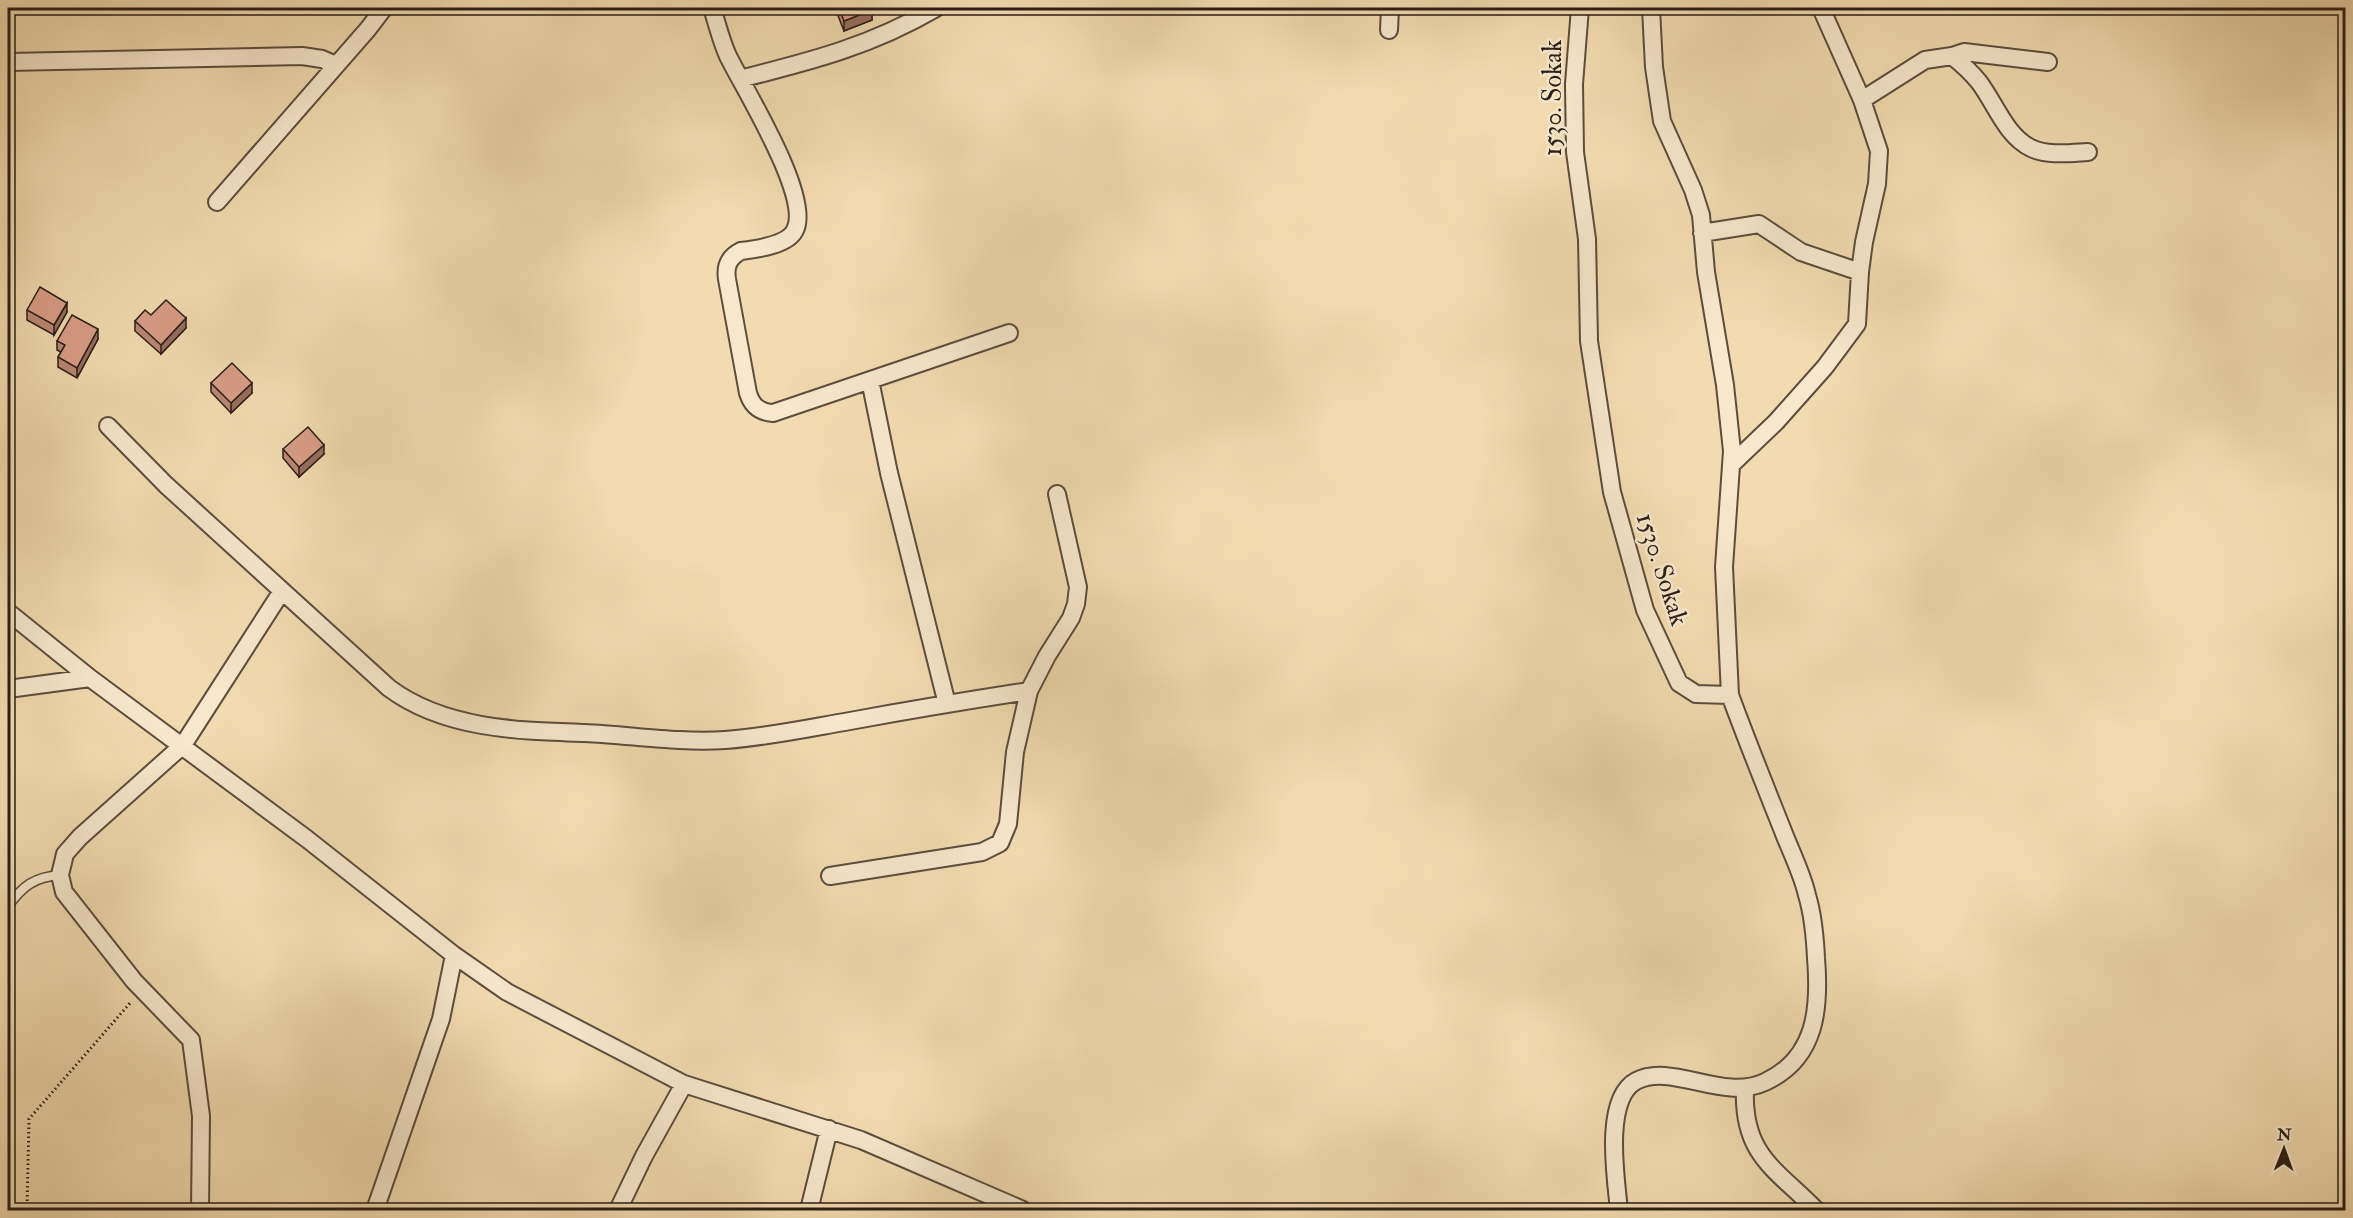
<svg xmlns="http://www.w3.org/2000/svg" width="2353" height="1218" viewBox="0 0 2353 1218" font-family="'IM FELL Double Pica',serif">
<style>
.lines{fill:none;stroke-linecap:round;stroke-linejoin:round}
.lane-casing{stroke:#5c4d3d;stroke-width:11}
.street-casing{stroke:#5c4d3d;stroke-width:20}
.path{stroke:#2a1e16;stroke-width:3;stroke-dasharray:1.5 3;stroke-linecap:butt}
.lane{stroke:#f7e8cc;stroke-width:8}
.street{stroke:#f7e8cc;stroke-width:16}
.wall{fill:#bb8875;stroke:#2a1e16;stroke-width:1.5}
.shaded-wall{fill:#986f5f;stroke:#2a1e16;stroke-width:1.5}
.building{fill:#d99e88;stroke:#2a1e16;stroke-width:1.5}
.labels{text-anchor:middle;stroke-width:5;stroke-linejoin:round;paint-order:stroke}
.street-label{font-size:26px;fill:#2a1e16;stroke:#f7e8cc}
</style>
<rect width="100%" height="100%" fill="#f3dbb1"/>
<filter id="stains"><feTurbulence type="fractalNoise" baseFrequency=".00333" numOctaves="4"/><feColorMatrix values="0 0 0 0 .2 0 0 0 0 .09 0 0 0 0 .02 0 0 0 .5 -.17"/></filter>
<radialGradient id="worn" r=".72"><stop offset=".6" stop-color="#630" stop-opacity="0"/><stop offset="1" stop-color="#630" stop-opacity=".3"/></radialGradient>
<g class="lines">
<defs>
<path id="lane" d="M 8,906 C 23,886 34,877 60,875"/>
<path id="street" d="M 712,8 C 717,23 721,41 728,56 C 744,89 812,197 795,230 C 788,245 757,249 741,251 C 729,257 725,266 727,279 L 748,393 C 752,406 759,412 773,413 L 1009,333
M 1580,8 L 1574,84 L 1575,152 L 1587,239 L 1589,341 L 1612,492 L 1645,610 L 1679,683 L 1696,694 L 1730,695 C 1747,741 1765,786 1783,831 C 1791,852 1802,873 1807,895 C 1813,915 1815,937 1816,958 C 1820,1007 1817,1058 1765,1082 C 1722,1102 1672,1062 1636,1081 C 1603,1099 1616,1179 1619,1210
M 1651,8 L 1654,67 L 1662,121 L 1693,190 L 1701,215 L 1706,272 L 1725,385 L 1732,451 L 1724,567 L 1730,695
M 1389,30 L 1390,8
M 1952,56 L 1964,52 L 2048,62
M 8,62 L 302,56 L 322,59 L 336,65
M 740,79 C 811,61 871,46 936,8
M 1862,100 L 1925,60 L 1952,56 C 1962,64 1971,72 1979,82 C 1995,103 2006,136 2031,148 C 2047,156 2070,153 2088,152
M 217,202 L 368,29 L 384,8
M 1702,233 L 1759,224 L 1801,252 L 1860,272
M 870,380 L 889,473 L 947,704
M 108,426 L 166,485 L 389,688 C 444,729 518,731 584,733 C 631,735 678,743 725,740 C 767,737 809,728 850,721 C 910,710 970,700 1029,691
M 1731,465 L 1776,422 L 1825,367 L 1857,324 L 1860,272 L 1864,242 L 1877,184 L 1879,151 L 1862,100 L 1821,8
M 8,612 L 90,678 L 307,839 L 454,955 L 507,992 L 684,1084 L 861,1140 L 1023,1210
M 8,689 L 90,678
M 830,876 L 982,852 L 1000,843 L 1008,824 L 1015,752 L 1029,691 L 1047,656 L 1071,618 L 1076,604 L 1078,587 L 1057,494
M 1745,1088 C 1742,1155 1776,1169 1816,1210
M 200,1210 L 201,1116 L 191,1040 L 134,981 L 64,892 L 60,875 L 65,854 L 80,837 L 183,745 L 282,591
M 375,1210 L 441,1019 L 454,955
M 618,1210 L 644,1156 L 684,1084
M 809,1210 L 829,1129"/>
</defs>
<!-- lane casing -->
<use href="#lane" class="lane-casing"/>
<!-- street casing -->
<use href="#street" class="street-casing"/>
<!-- path -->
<path class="path" d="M 27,1210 L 29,1119 L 131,1002"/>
<!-- lane -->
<use href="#lane" class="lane"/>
<!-- street -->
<use href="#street" class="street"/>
</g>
<!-- wall -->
<path class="wall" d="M 835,8 L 871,8 L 872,20 L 844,31 Z
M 27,310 L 67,312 L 54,335 L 27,320 Z
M 151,315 L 186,328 L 161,354 L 135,331 L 135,321 Z
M 98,339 L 77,378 L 58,367 L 58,357 L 61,352 L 57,350 L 57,341 Z
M 211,383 L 252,393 L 231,413 L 211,392 Z
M 283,449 L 324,454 L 299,477 L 283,458 Z"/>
<!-- shaded-wall -->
<path class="shaded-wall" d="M 872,10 L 872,20 L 844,31 L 844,21 Z
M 67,303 L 67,312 L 54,335 L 54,325 Z
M 186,318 L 186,328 L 161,354 L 161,345 Z
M 98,329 L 98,339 L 77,378 L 77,368 Z
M 252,383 L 252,393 L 231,413 L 231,403 Z
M 324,445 L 324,454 L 299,477 L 299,467 Z"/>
<!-- building -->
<path class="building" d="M 839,8 L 871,8 L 872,10 L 844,21 Z
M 40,287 L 67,303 L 54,325 L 27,310 Z
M 166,300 L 186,318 L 161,345 L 135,321 L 145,310 L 151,315 Z
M 72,315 L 98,329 L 77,368 L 58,357 L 65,345 L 57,341 Z
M 232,363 L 252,383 L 231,403 L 211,383 Z
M 308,427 L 324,445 L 299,467 L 283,449 Z"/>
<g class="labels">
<!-- street labels -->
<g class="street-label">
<text transform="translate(1552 98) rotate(-90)" y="9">1530. Sokak</text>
<text transform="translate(1663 569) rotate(72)" y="9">1530. Sokak</text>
</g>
</g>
<!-- margin -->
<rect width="2353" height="1218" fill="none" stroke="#f3dbb1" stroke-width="30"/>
<rect x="9" y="9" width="2335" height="1200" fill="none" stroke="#2a1e16" stroke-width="3"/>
<rect x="15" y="15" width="2323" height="1188" fill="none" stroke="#2a1e16" stroke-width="1.5"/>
<!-- north arrow -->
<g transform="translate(2284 1149) rotate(1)" stroke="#f7e8cc" stroke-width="4.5" paint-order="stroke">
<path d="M0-4.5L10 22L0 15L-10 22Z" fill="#2a1e16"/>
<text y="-9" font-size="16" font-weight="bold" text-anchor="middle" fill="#2a1e16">N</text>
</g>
<rect width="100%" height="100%" filter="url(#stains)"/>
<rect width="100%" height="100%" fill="url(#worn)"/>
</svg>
